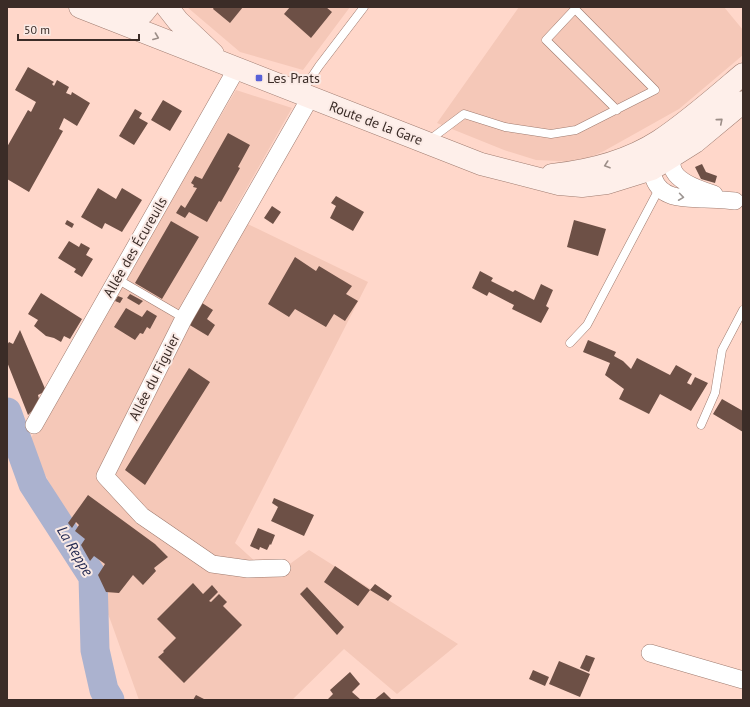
<svg xmlns="http://www.w3.org/2000/svg" width="750" height="707" viewBox="0 0 750 707" font-family="'PT Sans',sans-serif">
<style>
.built{fill:#f5c8b8}
.lines{fill:none;stroke-linecap:round;stroke-linejoin:round}
.river{stroke:#abb2cf;stroke-width:29}
.building{fill:#6d5046}
.lane-casing{stroke:#9f7b6f;stroke-width:9}
.street-casing{stroke:#9f7b6f;stroke-width:18}
.secondary-casing{stroke:#9f7b6f;stroke-width:23}
.lane{stroke:#fff;stroke-width:8}
.street{stroke:#fff;stroke-width:17}
.secondary{stroke:#feefea;stroke-width:22}
.oneway{stroke:#9c8e88}
.oneway2{stroke:#9d9693}
.poi-dot{fill:#5861d8;stroke:#faeae5;stroke-width:1.5}
.labels{text-anchor:middle;stroke-width:4;stroke-linejoin:round;paint-order:stroke}
.poi-label{font-size:14px;fill:#3b2c27;stroke:#faeae5;text-anchor:start}
.street-label{font-size:14px;fill:#3b2c27;stroke:#faeae5}
.water-label{font-size:15px;font-style:italic;fill:#232951;stroke:#faeae5}
</style>
<rect width="100%" height="100%" fill="#ffd7ca"/>
<!-- built -->
<path class="built" d="M 187,7 L 350,7 L 303,70 L 240,52 Z
M 519,7 L 724,7 L 743,30 L 743,55 L 679,109 L 604,151 L 580,162 L 536,160 L 504,150 L 437,123 Z
M 236,90 L 292,108 L 231,216 L 368,282 L 235,543 L 272,577 L 309,550 L 458,644 L 397,694 L 344,649 L 292,700 L 139,700 L 110,619 L 64,510 L 28,443 Z"/>
<g class="lines">
<!-- river -->
<path class="river" d="M 7,412 L 33,484 L 93,577 L 95,650 L 104,690 L 110,700"/>
</g>
<!-- building -->
<path class="building" d="M 214,7 L 243,7 L 230,23 L 213,9 Z
M 290,7 L 326,7 L 332,12 L 311,38 L 284,14 Z
M 28,67 L 54,82 L 52,84 L 54,86 L 57,80 L 69,87 L 66,93 L 71,95 L 72,92 L 90,103 L 77,126 L 64,118 L 59,129 L 63,131 L 29,192 L 7,179 L 7,147 L 28,110 L 31,112 L 36,102 L 15,90 Z
M 163,100 L 182,111 L 170,131 L 151,120 Z
M 135,109 L 142,113 L 139,118 L 148,123 L 134,145 L 119,136 Z
M 228,133 L 250,145 L 238,167 L 240,168 L 221,202 L 219,201 L 207,222 L 189,212 L 185,218 L 176,213 L 181,205 L 185,208 L 197,188 L 193,187 L 194,185 L 191,183 L 195,176 L 202,179 Z
M 702,164 L 706,172 L 717,176 L 715,183 L 701,179 L 695,167 Z
M 98,188 L 116,199 L 122,188 L 142,200 L 122,232 L 105,223 L 102,229 L 81,217 Z
M 336,196 L 364,212 L 353,231 L 330,218 L 336,206 L 331,203 Z
M 272,206 L 281,212 L 273,224 L 264,218 Z
M 67,220 L 74,224 L 72,228 L 65,224 Z
M 574,220 L 606,229 L 598,256 L 567,247 Z
M 171,221 L 199,237 L 162,299 L 135,283 Z
M 69,241 L 79,247 L 81,243 L 90,248 L 86,255 L 93,259 L 82,277 L 74,272 L 76,269 L 58,258 Z
M 295,257 L 316,271 L 319,266 L 352,286 L 346,294 L 358,301 L 345,321 L 334,314 L 326,327 L 295,309 L 289,317 L 268,304 Z
M 480,271 L 493,278 L 491,281 L 513,292 L 515,290 L 534,300 L 541,284 L 553,290 L 546,306 L 549,308 L 541,323 L 512,309 L 514,305 L 489,292 L 487,296 L 472,288 Z
M 41,293 L 82,319 L 70,339 L 64,336 L 61,342 L 54,338 L 46,336 L 34,326 L 38,320 L 28,314 Z
M 130,294 L 143,301 L 139,305 L 127,298 Z
M 118,296 L 123,298 L 120,303 L 115,301 Z
M 199,301 L 213,310 L 207,319 L 215,325 L 208,336 L 188,324 Z
M 126,308 L 142,317 L 147,310 L 157,316 L 150,329 L 147,327 L 143,334 L 140,333 L 135,340 L 114,327 Z
M 20,330 L 46,391 L 38,395 L 40,403 L 28,415 L 7,362 L 7,345 L 9,342 L 13,344 Z
M 588,340 L 616,352 L 614,356 L 623,361 L 631,369 L 637,358 L 670,375 L 676,365 L 692,374 L 687,383 L 691,385 L 695,377 L 708,383 L 691,411 L 660,394 L 649,414 L 619,399 L 624,389 L 605,375 L 610,363 L 583,352 Z
M 189,368 L 210,382 L 145,485 L 125,470 Z
M 722,399 L 743,411 L 743,432 L 713,414 Z
M 88,495 L 155,544 L 168,557 L 154,568 L 156,571 L 143,585 L 133,575 L 119,593 L 106,592 L 98,575 L 105,564 L 94,556 L 90,561 L 81,545 L 85,539 L 75,531 L 79,525 L 76,522 L 72,528 L 68,523 Z
M 274,498 L 314,515 L 304,536 L 271,521 L 278,507 L 272,503 Z
M 258,528 L 275,535 L 271,545 L 270,544 L 267,550 L 260,547 L 259,550 L 250,546 Z
M 335,566 L 370,590 L 358,606 L 324,582 Z
M 193,583 L 203,594 L 212,585 L 218,592 L 209,601 L 211,602 L 219,594 L 227,602 L 223,606 L 242,625 L 184,683 L 158,657 L 164,652 L 163,651 L 176,638 L 157,619 Z
M 375,584 L 392,596 L 388,601 L 370,590 Z
M 307,587 L 344,627 L 337,635 L 300,594 Z
M 586,655 L 595,658 L 589,672 L 580,668 Z
M 559,661 L 590,674 L 580,697 L 549,684 Z
M 533,670 L 549,677 L 545,686 L 529,679 Z
M 350,672 L 360,684 L 352,692 L 361,700 L 327,700 L 333,694 L 330,690 Z
M 384,692 L 392,700 L 374,700 Z
M 196,695 L 206,700 L 193,700 Z"/>
<g class="lines">
<defs>
<path id="lane" d="M 301,93 L 319,66 L 364,7
M 428,141 L 464,114 L 505,127 L 551,134 L 576,130 L 655,90 L 575,9 L 546,40 L 617,110
M 117,279 L 184,318
M 570,343 L 587,325 L 659,189
M 701,425 L 715,393 L 722,350 L 743,310"/>
<path id="street" d="M 674,156 C 673,158 672,162 672,165 C 673,181 701,190 714,194
M 655,158 C 652,165 651,172 654,179 C 662,200 686,198 704,199 C 715,199 725,200 735,201
M 34,425 L 237,68
M 282,568 L 248,569 L 212,564 L 142,516 L 105,476 L 184,318 L 310,98
M 650,653 L 743,680"/>
<path id="secondary" d="M 80,7 L 481,164 L 559,184 L 582,186 L 607,183 L 652,169 L 695,142 L 743,102
M 167,7 L 178,21 L 213,54
M 112,12 L 135,18 L 143,13 L 148,7
M 552,175 C 589,171 628,161 659,141 C 689,121 716,97 743,74"/>
</defs>
<!-- lane casing -->
<use href="#lane" class="lane-casing"/>
<!-- street casing -->
<use href="#street" class="street-casing"/>
<!-- secondary casing -->
<use href="#secondary" class="secondary-casing"/>
<!-- lane -->
<use href="#lane" class="lane"/>
<!-- street -->
<use href="#street" class="street"/>
<!-- secondary -->
<use href="#secondary" class="secondary"/>
</g>
<!-- one-way arrows -->
<defs><path id="oneway-chevron" d="M-2-3.5L2.5 0L-2 3.5" fill="none" stroke-width="1.6" stroke-linecap="round" stroke-linejoin="round"/></defs>
<g class="oneway">
<use href="#oneway-chevron" transform="translate(156 37) rotate(21)"/>
<use href="#oneway-chevron" transform="translate(720 121) rotate(-40)"/>
<use href="#oneway-chevron" transform="translate(607 165) rotate(161)"/>
</g>
<use class="oneway2" href="#oneway-chevron" transform="translate(681 197) rotate(8)"/>
<!-- markers -->
<rect class="poi-dot" x="255" y="74" width="8" height="8" rx="2"/>
<g class="labels">
<!-- poi labels -->
<g class="poi-label">
<text x="267" y="83">Les Prats</text>
</g>
<!-- street labels -->
<g class="street-label">
<text transform="translate(376 123) rotate(21)" y="5">Route de la Gare</text>
<text transform="translate(135 247) rotate(-60)" y="5">Allée des Écureuils</text>
<text transform="translate(154 377) rotate(-63)" y="5">Allée du Figuier</text>
</g>
<!-- water labels -->
<g class="water-label">
<text transform="translate(75 551) rotate(59)" y="5">La Reppe</text>
</g>
</g>
<!-- border -->
<rect width="750" height="707" fill="none" stroke="#3b2c27" stroke-width="16"/>
<!-- scale -->
<path d="M18 34v6h121v-6" fill="none" stroke="#3b2c27" stroke-width="2"/>
<text x="24" y="34" font-size="12" fill="#3b2c27" stroke="#faeae5" stroke-width="3" paint-order="stroke">50 m</text>
</svg>
